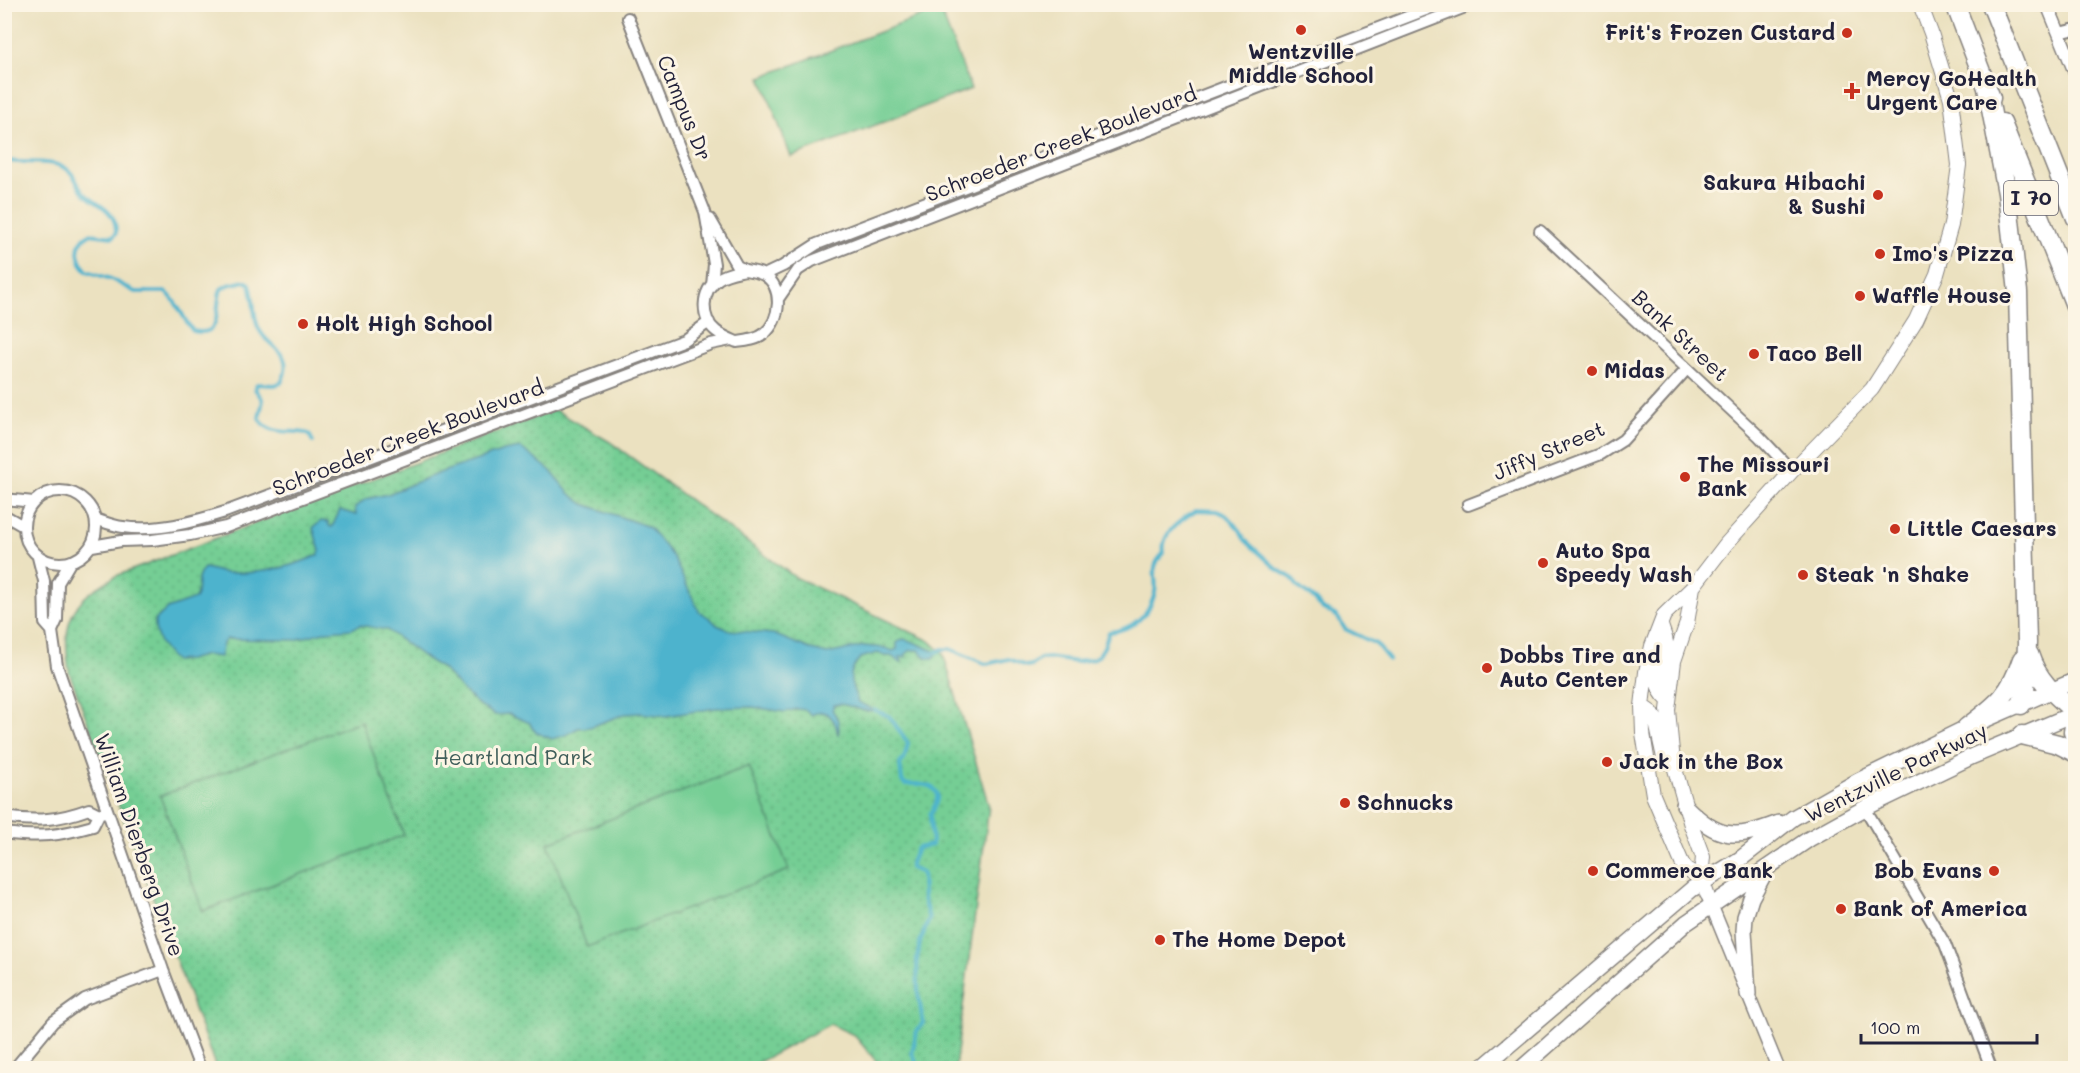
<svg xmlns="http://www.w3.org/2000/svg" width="2080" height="1073" viewBox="0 0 2080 1073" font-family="Mali,sans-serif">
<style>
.park{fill:url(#park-dots);stroke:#4b7868;stroke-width:1.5}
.pitch{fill:#74ce94;stroke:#4b7868;stroke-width:1.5}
.water{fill:#4eb3cd;stroke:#386a84;stroke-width:1.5}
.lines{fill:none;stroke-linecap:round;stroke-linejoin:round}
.stream{stroke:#4eb3cd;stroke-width:4}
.minor-casing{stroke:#86827e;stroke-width:14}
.tertiary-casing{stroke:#86827e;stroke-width:15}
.secondary-casing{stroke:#86827e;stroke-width:16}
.primary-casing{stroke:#86827e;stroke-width:18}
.motorway-casing{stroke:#86827e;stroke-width:21}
.minor{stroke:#fff;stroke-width:10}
.tertiary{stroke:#fff;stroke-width:12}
.secondary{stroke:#fff;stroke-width:14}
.primary{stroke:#fff;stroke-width:15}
.motorway{stroke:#fff;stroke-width:18}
.poi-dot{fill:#c8321e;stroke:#fcf5e5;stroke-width:2}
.labels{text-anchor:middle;stroke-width:6;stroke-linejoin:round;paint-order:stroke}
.shield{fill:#fcf5e5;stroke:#63616e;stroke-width:1.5}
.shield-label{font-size:20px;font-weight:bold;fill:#22223b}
.poi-label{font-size:21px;font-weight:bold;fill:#22223b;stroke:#fcf5e5;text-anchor:start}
.street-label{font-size:21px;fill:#22223b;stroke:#fcf5e5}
.park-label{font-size:21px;fill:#3f5e5a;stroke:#fcf5e5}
</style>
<defs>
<pattern id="park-dots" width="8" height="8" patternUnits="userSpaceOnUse" patternTransform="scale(1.5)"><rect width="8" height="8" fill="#74ce94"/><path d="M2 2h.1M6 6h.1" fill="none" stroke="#64b180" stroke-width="1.8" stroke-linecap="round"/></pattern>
</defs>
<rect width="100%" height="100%" fill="#fcf5e5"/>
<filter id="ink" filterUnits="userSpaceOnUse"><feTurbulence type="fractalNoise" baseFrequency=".0167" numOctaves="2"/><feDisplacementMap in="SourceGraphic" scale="12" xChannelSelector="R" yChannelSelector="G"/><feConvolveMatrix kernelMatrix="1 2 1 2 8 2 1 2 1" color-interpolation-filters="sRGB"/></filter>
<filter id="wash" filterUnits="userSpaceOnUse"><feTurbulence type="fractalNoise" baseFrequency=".008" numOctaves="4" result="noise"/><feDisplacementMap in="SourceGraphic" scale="24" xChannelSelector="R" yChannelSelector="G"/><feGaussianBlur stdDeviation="1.35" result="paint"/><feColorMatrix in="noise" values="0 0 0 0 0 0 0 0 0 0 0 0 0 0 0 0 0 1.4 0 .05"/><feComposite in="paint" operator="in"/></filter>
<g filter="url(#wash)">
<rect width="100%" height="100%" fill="#ebe1c0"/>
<!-- park -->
<path class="park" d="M 555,410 L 610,442 L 795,577 L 930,641 L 943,653 L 989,806 L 955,1068 L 880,1068 L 876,1061 L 854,1035 L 830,1024 L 748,1068 L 216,1068 L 69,672 C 65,645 63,618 85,597 C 94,589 106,582 116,576 Z"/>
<!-- pitch -->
<path class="pitch" d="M 940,9 L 971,89 L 791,157 L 761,77 Z
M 361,721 L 404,835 L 203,911 L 160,796 Z
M 749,766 L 789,870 L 587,947 L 548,843 Z"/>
<!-- water -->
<path class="water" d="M 521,448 L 550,470 L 569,493 L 584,504 L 649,527 L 673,557 L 699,611 L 711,619 L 717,625 L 729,630 L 773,634 L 815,651 L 827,654 L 864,646 L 885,648 L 893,651 L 897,649 L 897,643 L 903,639 C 918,642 924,648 937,652 L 934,658 C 926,659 923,656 919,650 L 911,650 L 905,655 L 906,657 L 900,657 L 902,662 L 900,662 L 891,656 L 885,656 L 878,653 L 860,658 C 845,677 851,682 858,702 L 874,710 C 860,714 848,701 834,705 L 832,710 C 838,717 840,726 838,735 C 836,720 827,706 811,715 L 806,710 L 797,709 L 785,712 L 753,707 L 716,708 L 666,716 L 640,713 L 625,714 L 590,727 L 578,728 L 566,735 L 552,739 C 543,735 532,733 530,723 L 509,714 L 495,715 L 480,706 L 463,691 L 442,668 L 428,660 L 387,630 L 360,625 L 352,629 L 327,631 L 295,640 L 227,639 L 223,643 L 220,657 L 206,655 L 188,660 L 175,661 C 163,651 154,636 155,620 L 167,609 L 195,599 C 201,589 193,580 204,568 C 211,569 218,572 226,573 C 257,574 290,568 318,555 L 320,551 L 313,528 L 321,521 L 329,522 L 329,526 L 332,527 L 340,510 L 356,515 L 355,507 L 366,499 L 388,494 L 439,473 L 504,451 Z"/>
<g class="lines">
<!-- stream -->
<path class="stream" d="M 4,160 C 23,165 44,159 61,166 C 75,171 76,185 85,194 C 93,202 104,205 111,215 C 115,220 116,226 116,233 L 113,237 L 90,234 L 85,237 L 79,245 L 78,253 L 81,263 L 87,271 L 111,279 L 135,292 L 166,292 C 177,300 183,319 193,331 C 224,338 214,308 221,289 L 228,285 L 245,281 L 250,284 C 254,298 253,314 258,327 C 267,350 297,350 281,383 L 274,385 L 257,384 L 255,389 L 263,400 L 259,418 C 269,437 293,429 309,434 L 313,442
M 933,654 L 942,649 L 950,649 L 986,664 L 1009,659 L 1026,666 L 1032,665 L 1040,659 L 1048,658 L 1077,662 L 1093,659 L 1099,655 L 1104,647 L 1109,632 C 1132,630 1150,615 1155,592 C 1158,574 1148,569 1164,553 C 1160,533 1181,520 1196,510 L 1217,511 L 1226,515 L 1240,530 L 1245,540 L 1278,570 L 1292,578 L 1298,587 L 1315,600 L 1323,609 L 1337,616 L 1345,629 L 1376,644 L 1389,660
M 874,710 L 889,716 L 908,743 L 905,756 L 900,764 L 902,781 L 905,784 C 929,783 948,787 930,814 L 932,845 L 917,848 L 911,863 L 911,868 L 922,873 L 923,898 L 929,919 L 920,942 L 917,959 L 918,992 L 923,1023 L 917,1030 L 912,1053 L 919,1068"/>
</g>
</g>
<g filter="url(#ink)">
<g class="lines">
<defs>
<path id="minor" d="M 628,18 L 705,212 L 714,264 L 712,285
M 2059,33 L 2076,29
M 710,219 L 737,266 L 745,270
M 1540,231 L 1759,436 L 1792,471
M 745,270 C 751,271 758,272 764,275 C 784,287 781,320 764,334 C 757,340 746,341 737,342 C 730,339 722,336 716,331 C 700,318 701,290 718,279 C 726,273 736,272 745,270 Z
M 764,275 L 783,266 L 817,244 L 1441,4
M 778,299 L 798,270 L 812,261 L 1473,4
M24 527a36 36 0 1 1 72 0a36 36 0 1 1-72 0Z
M 4,499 L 34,502
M 1468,505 L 1601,454 L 1623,440 L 1687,369
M 4,515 L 23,526
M 95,519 C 104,522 114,526 123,527 C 156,532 193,522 225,512 L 684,340 L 709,322
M 92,546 L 121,541 L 152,540 L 190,535 L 226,527 L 711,344 L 731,340
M 38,557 L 44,581 L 45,623 L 52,631
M 71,561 L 58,583 L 57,620 L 52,631 L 57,666 L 163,970 L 200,1068
M 1865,808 L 1945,944 L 1991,1068
M 4,817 C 37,822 59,820 89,809 L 99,814
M 4,833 C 41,838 57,836 93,826 L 99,814 L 106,811
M 15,1068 L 53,1022 L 85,999 L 163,970"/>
<path id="tertiary" d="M 2047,4 L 2076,75
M 1708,897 L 1778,1068"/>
<path id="secondary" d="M 1693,587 L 1687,623 L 1674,661 L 1668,710 L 1673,762 L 1691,825 L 1703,857 L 1701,877 L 1707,894
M 1661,625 C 1662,630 1666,638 1666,643 C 1666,667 1646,680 1668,700
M 1642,706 L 1652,713 L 1655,718 L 1665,762
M 1701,877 L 1686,869 L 1682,863 L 1653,795 L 1643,733 L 1642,706 L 1646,672 L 1652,646 L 1664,615 L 1693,587 L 1726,544 L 1792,471 L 1872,389 L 1916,320 L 1937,274 L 1951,225 L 1959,165 L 1951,99 L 1931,33 L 1920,4"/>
<path id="primary" d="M 1684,805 C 1719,840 1734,840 1779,823
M 1748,994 L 1744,931 L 1745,917 L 1751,898 L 1766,870
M 1482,1068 L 1692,889 L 1739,860 L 1793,818 L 1858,781 L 1966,728 L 2076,680
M 1522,1068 L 1686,923 L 1809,839 L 1865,808 L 1973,756 L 2076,713"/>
<path id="motorway" d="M 1955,4 L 1991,98
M 1991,4 L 2076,218
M 1987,88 L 2007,193 L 2018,292 L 2027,643 L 2025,692 L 2021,705
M 2002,123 L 2076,308
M 2029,654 C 2037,680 2055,695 2076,713
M 2076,713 L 2073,732 L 2076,740
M 1966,728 C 1996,705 2010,696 2022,659
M 2022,735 L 2058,744 L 2076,753"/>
</defs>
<!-- minor casing -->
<use href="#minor" class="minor-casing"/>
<!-- tertiary casing -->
<use href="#tertiary" class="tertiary-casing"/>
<!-- secondary casing -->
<use href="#secondary" class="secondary-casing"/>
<!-- primary casing -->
<use href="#primary" class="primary-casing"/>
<!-- motorway casing -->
<use href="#motorway" class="motorway-casing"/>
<!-- minor -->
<use href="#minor" class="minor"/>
<!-- tertiary -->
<use href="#tertiary" class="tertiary"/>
<!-- secondary -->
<use href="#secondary" class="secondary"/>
<!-- primary -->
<use href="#primary" class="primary"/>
<!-- motorway -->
<use href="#motorway" class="motorway"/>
</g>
</g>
<!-- markers -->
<g class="poi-dot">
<circle cx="1301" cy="30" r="6"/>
<circle cx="1847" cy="33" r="6"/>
<path d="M1849 82h6v6h6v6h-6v6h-6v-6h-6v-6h6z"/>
<circle cx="1878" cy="195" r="6"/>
<circle cx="1880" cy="254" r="6"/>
<circle cx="1860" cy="296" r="6"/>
<circle cx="303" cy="324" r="6"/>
<circle cx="1754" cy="354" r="6"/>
<circle cx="1592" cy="371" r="6"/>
<circle cx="1685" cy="477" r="6"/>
<circle cx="1895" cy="529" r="6"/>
<circle cx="1543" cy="563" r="6"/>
<circle cx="1803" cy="575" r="6"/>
<circle cx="1487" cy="668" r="6"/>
<circle cx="1607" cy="762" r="6"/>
<circle cx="1345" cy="803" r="6"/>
<circle cx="1593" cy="871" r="6"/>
<circle cx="1994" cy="871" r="6"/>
<circle cx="1841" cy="909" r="6"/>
<circle cx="1160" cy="940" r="6"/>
</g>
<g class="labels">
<!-- shield labels -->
<rect class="shield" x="2004" y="181" width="54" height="34" rx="4.5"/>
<g class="shield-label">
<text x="2031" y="205">I 70</text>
</g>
<!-- poi labels -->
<g class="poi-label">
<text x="1835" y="40" text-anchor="end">Frit's Frozen Custard</text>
<text x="1301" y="59" text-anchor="middle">Wentzville<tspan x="1301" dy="24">Middle School</tspan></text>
<text x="1866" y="86">Mercy GoHealth<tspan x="1866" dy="24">Urgent Care</tspan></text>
<text x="1866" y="190" text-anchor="end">Sakura Hibachi<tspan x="1866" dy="24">&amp; Sushi</tspan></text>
<text x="1892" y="261">Imo's Pizza</text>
<text x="1872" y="303">Waffle House</text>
<text x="315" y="331">Holt High School</text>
<text x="1766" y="361">Taco Bell</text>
<text x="1604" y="378">Midas</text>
<text x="1697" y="472">The Missouri<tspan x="1697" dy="24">Bank</tspan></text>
<text x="1907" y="536">Little Caesars</text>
<text x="1555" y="558">Auto Spa<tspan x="1555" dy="24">Speedy Wash</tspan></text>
<text x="1815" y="582">Steak 'n Shake</text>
<text x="1499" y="663">Dobbs Tire and<tspan x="1499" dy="24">Auto Center</tspan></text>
<text x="1619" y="769">Jack in the Box</text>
<text x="1357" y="810">Schnucks</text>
<text x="1605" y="878">Commerce Bank</text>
<text x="1982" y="878" text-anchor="end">Bob Evans</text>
<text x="1853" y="916">Bank of America</text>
<text x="1172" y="947">The Home Depot</text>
</g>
<!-- street labels -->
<g class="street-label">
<text transform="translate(684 108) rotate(68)" y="7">Campus Dr</text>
<text transform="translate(1061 144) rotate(-21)" y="7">Schroeder Creek Boulevard</text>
<text transform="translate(1680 336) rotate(43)" y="7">Bank Street</text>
<text transform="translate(408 438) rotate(-21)" y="7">Schroeder Creek Boulevard</text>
<text transform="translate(1549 451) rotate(-23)" y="7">Jiffy Street</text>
<text transform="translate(1896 773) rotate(-26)" y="7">Wentzville Parkway</text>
<text transform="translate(139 845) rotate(71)" y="7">William Dierberg Drive</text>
</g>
<!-- park labels -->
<g class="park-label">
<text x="513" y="765">Heartland Park</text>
</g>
</g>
<!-- margin -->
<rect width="2080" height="1073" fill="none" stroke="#fcf5e5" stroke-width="24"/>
<!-- scale -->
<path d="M1861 1034v9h176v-9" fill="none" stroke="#22223b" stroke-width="3"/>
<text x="1870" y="1034" font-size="18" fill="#22223b" stroke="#fcf5e5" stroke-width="4.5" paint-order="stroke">100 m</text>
</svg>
